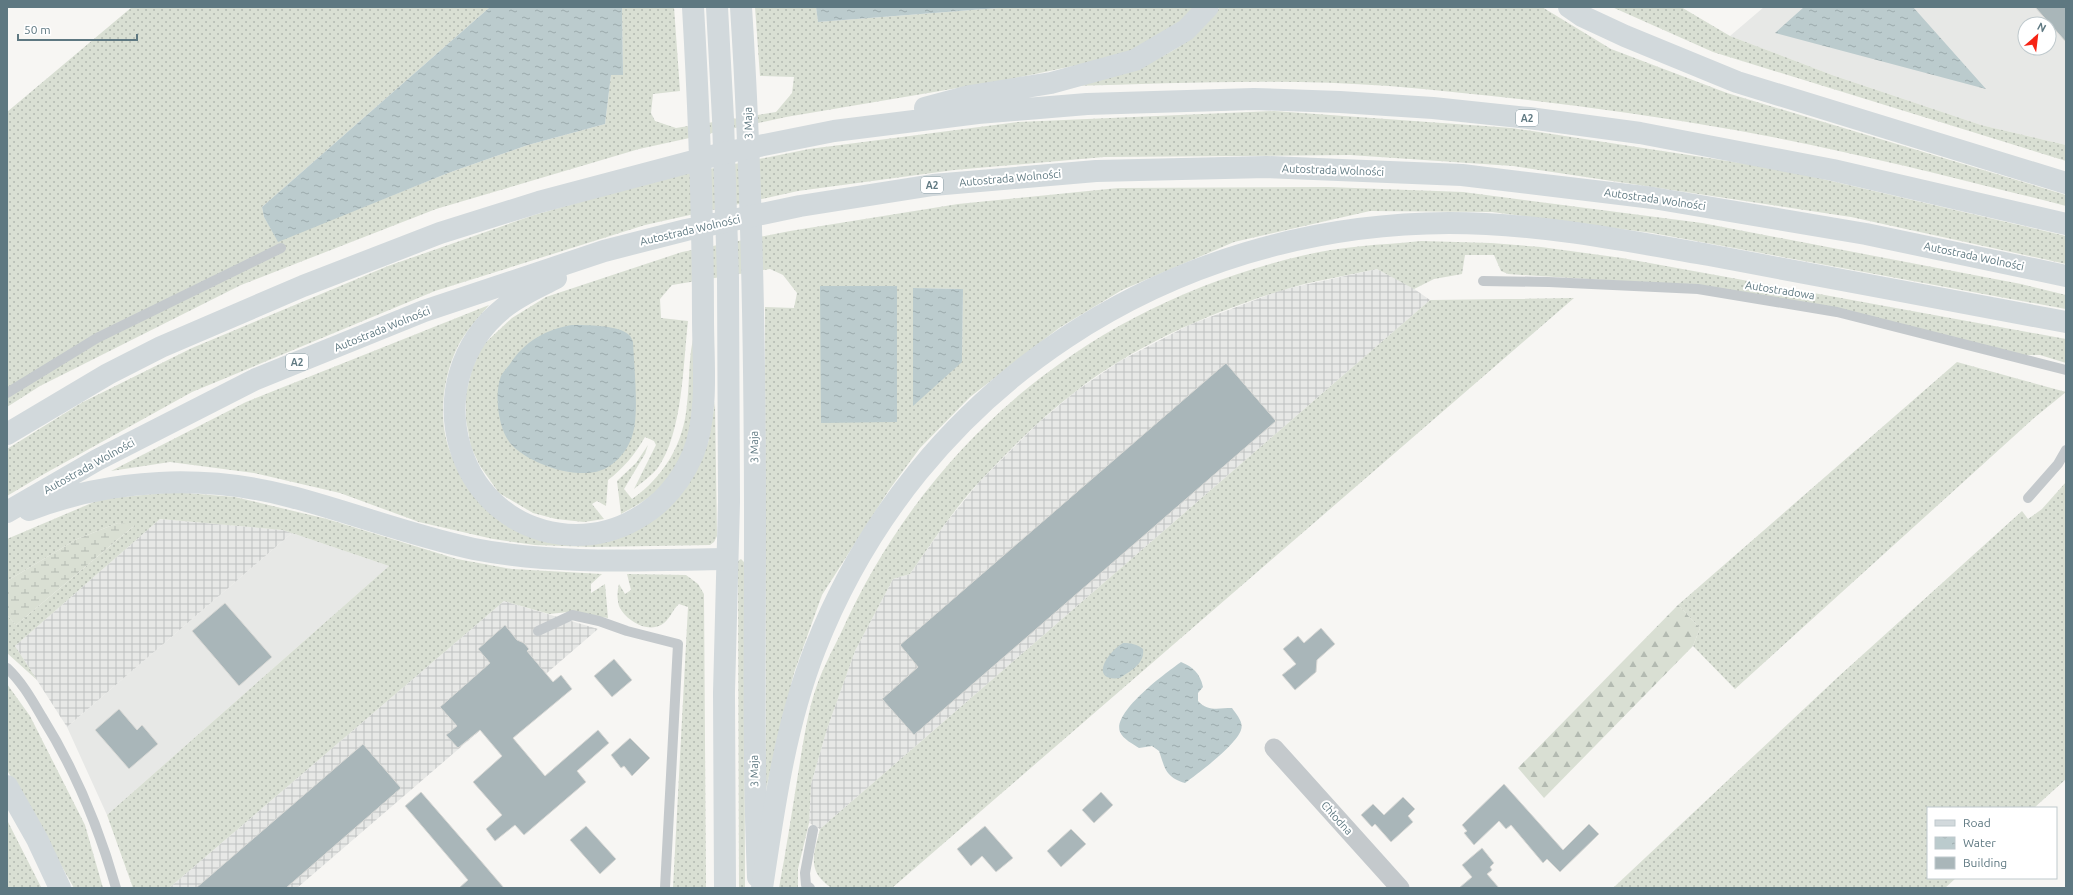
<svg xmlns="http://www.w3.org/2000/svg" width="2073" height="895" viewBox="0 0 2073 895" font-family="Ubuntu,sans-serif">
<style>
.built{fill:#e7e8e6;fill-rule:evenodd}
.industrial{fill:url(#industrial-grid)}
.grass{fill:url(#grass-dots);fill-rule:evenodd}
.forest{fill:url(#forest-firs)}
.wetland{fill:url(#wetland-marsh)}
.water{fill:url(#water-ripples)}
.building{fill:#a9b6b9;stroke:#d8d8d5}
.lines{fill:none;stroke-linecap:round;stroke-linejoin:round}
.lane{stroke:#c4c9cc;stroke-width:10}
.street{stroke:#c4c9cc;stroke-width:19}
.secondary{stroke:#d2d9dc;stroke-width:22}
.highway{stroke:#d2d9dc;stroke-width:22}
.labels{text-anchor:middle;stroke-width:4;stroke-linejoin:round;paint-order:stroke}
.shield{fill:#fff;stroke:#8ea0a7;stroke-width:1}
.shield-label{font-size:10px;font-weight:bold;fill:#5e7881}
.street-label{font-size:11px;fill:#5e7881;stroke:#fff}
</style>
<defs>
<pattern id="industrial-grid" width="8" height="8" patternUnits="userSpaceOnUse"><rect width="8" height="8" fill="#e7e8e6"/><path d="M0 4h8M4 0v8" fill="none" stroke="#bec1c0"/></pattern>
<pattern id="grass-dots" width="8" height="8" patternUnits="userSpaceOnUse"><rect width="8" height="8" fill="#d9dfd3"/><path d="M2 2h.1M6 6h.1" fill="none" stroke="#b3bab1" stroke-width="1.8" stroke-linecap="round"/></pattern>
<pattern id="forest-firs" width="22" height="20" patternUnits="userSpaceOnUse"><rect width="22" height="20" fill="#d9dfd3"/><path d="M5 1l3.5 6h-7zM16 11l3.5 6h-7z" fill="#b3bab1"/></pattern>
<pattern id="wetland-marsh" width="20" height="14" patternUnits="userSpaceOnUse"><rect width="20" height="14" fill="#d9dfd3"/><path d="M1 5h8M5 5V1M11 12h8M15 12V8" fill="none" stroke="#b3bab1"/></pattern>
<pattern id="water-ripples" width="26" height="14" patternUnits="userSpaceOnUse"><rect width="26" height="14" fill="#bbcbcd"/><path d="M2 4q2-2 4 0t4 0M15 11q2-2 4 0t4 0" fill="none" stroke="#9baaac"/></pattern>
</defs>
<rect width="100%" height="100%" fill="#f7f6f3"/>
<!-- built -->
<path class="built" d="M 1764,7 L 2066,7 L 2066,145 L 1981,125 L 1832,75 L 1730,36 ZM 2025,24 L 2049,24 L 2049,48 L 2025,48 Z
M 292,533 L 389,566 L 107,815 L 67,727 Z"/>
<!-- industrial -->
<path class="industrial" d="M 1377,269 L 1410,286 L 1430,300 L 820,829 L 809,823 L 811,784 L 827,729 L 855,651 L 893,579 L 910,574 L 945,524 L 980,481 L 1037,424 L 1076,391 L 1120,361 L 1189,325 L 1281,290 Z
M 160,519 L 283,530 L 292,533 L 67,727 L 15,646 Z
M 504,601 L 598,629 L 297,888 L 169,888 Z"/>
<!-- grass -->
<path class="grass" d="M 132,7 L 490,7 L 262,207 L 264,217 L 278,241 L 448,173 L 528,145 L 605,124 L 611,75 L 623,75 L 622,7 L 674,7 L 680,91 L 653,94 L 651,113 L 655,121 L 676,128 L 776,112 L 792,93 L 794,77 L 760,76 L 755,7 L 816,7 L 818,22 L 1011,7 L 1195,7 L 1166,35 L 1116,57 L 1011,79 L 786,117 L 639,149 L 436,209 L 241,285 L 40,386 L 7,407 L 7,112 Z
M 1220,7 L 1542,7 L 1611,49 L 1727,93 L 2066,195 L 2066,206 C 1956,178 1846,150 1735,130 C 1621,110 1504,96 1389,86 C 1282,78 1176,83 1070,86 C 1128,71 1183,60 1220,7 Z
M 1612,7 L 1681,7 L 1730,36 L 1832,75 L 1981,125 L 2066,145 L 2066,161 L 1713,52 Z
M 1274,111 L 1512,128 L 1780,169 L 2066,236 L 2066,264 L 1851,217 L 1513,166 L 1350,155 L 1104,157 L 954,170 L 798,191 L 645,225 L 435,291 L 192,392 L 44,474 L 7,496 L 7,449 L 83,402 L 192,348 L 388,266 L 534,215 L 665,178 L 809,149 L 1018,122 Z
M 1328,187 L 1463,192 L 1702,223 L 2021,284 L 2066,295 L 2066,309 L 1652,233 L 1492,212 L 1370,211 L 1234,242 L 1122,290 L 1059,328 L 970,397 L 920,448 L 889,490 L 822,595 L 794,673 L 766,789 L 765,307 L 794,308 L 797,293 L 783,275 L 770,269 L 672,285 L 660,299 L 661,318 L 688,321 C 683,363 683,434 657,469 C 651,476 641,483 634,489 L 656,445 L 654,441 L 645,437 C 635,454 624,468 608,480 L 606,506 L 597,501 L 592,504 L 604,519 L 584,522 L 556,519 L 533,513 L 499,493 L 480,466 L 471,447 L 466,420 L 466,394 L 472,369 L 483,345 L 512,318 L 546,297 L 682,252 L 790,231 L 958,204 L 1118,188 ZM 913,288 L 963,289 L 962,362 ZM 608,467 L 589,472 L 563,471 Z
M 1421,241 L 1491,243 L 1541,247 L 1622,258 L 2066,339 L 2066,363 L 2040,355 L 2018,355 L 1698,286 L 1508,274 L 1501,271 L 1494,255 L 1465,255 L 1462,274 L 1434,279 L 1414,289 L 1377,269 C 1345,276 1311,281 1280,291 C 1208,314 1135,345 1075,392 C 1041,418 1010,449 981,480 C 954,509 932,542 910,574 L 893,579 L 855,651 L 827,729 L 811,784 L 809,823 L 798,869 L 798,888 L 779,888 C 786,850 792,812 798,774 C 803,745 807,713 817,685 C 823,668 832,651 840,635 C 928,438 1092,305 1301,256 C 1340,246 1381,245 1421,241 Z
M 1574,298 L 892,888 L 833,888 C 829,887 826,884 823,881 C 807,866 816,847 820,829 L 1430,300 Z
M 489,305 C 478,318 466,331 458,346 C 441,380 436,430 456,464 C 466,481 488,504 502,520 L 616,537 L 708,443 L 715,402 L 717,536 L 714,542 L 710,545 L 593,547 L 535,545 L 493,539 L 419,522 L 340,493 L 254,473 L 170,462 L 111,471 L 246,402 Z
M 695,331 C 694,382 700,457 655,493 C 645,501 632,508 621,514 L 617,481 L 636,463 L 648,445 L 645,454 L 624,489 L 632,499 C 664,477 684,443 687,404 C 690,380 688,355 695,331 Z
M 1957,362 L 2066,392 L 2034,418 L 1735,689 L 1693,646 L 1700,628 L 1678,605 Z
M 2066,482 L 2066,779 L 2034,808 L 1928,808 L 1928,878 L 1956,878 L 1945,888 L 1613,888 L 1838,677 L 2022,511 L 2028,519 L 2042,509 Z
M 174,492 L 235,497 L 327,519 L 457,559 L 512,569 L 602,574 L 591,584 L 591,593 L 605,584 L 608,618 L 568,612 L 549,614 L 504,601 L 169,888 L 133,888 L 107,815 L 389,566 L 283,530 L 160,519 L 15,646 L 37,680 L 7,653 L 7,615 L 16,625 L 134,526 L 118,523 L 77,539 L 7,581 L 7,539 L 101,499 Z
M 741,559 L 744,562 L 745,888 L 739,888 L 738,561 Z
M 627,574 L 686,575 L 698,584 L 704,594 L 706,888 L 673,888 L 688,607 L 679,604 C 672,610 670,620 661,625 C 647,633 625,620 619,606 C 617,598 617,591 619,584 L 625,594 L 631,590 Z
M 7,684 L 30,716 L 85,825 L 103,888 L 74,888 L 7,770 Z
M 7,820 L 41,887 L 42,888 L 7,888 Z"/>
<!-- forest -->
<path class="forest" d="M 1678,605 L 1700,628 L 1693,646 L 1544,798 L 1518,768 Z"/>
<!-- wetland -->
<path class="wetland" d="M 118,523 L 135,525 L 16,625 L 7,615 L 7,581 L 77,539 Z"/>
<!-- water -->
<path class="water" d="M 490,7 L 622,7 L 623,75 L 611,75 L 605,124 L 528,145 L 448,173 L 278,242 L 264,217 L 262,207 Z
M 816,7 L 1011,7 L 818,22 Z
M 1804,7 L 1913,7 L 1986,89 L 1775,33 Z
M 820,286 L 897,286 L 897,422 L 821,423 Z
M 913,288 L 963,289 L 962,362 L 913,406 Z
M 572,325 C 586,325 617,325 628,334 C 631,336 632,340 633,342 C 634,365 639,413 633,433 C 630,446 620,460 608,467 C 583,483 529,465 510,443 C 498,428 494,394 501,376 C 503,372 507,368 510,364 C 524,342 546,329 572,325 Z
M 1123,643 C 1131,643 1137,644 1143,649 C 1145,664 1130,671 1120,678 C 1089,682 1106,653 1123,643 Z
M 1181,662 C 1193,667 1200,673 1203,687 L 1198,693 L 1198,701 C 1208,712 1219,708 1232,708 C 1236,714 1244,722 1241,730 C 1236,745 1199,773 1185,783 C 1165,777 1165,768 1159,751 L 1152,746 L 1139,748 C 1133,744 1123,739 1120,732 C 1112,712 1167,672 1181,662 Z"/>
<!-- building -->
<path class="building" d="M 2035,7 L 2066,7 L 2066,42 Z
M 1226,363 L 1276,421 L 914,735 L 882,699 L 918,667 L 900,645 Z
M 225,603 L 272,657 L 239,686 L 192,631 Z
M 505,625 L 517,640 L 524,643 L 529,649 L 527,651 L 553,682 L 561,675 L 572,689 L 513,738 L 545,776 L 598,730 L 609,743 L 577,771 L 586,782 L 524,835 L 515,825 L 495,841 L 486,829 L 502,815 L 473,782 L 502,756 L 480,730 L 458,748 L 446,735 L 457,726 L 440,707 L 490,663 L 478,649 Z
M 1321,628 L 1335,644 L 1317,660 L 1316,672 L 1295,690 L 1282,675 L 1296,664 L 1283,649 L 1298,636 L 1304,643 Z
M 614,659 L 632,680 L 612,697 L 594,676 Z
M 119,709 L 137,730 L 142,725 L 158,744 L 129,769 L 95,730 Z
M 630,738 L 650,758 L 632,776 L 624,766 L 621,768 L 611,755 Z
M 363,744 L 401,788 L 286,888 L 196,888 Z
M 1504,784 L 1563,850 L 1589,824 L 1599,834 L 1560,872 L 1547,859 L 1543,863 L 1511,825 L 1506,829 L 1499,821 L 1474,845 L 1464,833 L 1467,831 L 1462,825 Z
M 421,792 L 480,860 L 504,888 L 459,888 L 468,880 L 405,806 Z
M 1101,792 L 1113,805 L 1094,823 L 1082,810 Z
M 1403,797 L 1415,809 L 1408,816 L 1413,822 L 1391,842 L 1375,824 L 1372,827 L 1361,815 L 1373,804 L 1384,815 Z
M 586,826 L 616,859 L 600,874 L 570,840 Z
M 985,826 L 1013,858 L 996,872 L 982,856 L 971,866 L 957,849 Z
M 1071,829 L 1086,844 L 1061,867 L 1047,851 Z
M 1482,848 L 1494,863 L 1490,867 L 1492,870 L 1487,874 L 1499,888 L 1459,888 L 1472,877 L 1462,865 Z"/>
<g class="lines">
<!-- lane -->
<path class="lane" d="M 1483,281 L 1549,282 L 1698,289 L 1837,312 L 2066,370
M 7,393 L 97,338 L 281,248
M 2028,498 L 2058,464 L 2066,450
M 538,631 L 572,615 L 599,621 L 627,631 L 678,644 L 665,888
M 7,668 C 22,682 32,700 42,717 C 75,770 99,828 116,888
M 810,888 L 806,885 L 805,873 L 813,830"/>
<!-- street -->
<path class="street" d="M 1274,748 L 1400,888"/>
<!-- secondary -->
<path class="secondary" d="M 717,7 L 723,119 L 728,278 L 729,502 L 724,693 L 725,888
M 741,7 C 752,179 755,351 755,523 C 755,641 753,759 758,877
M 7,786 L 37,839 L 60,888"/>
<!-- highway -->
<path class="highway" d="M 1569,7 L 1582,16 L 1625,36 L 1737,82 L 2066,183
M 925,108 L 970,96 L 1051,83 L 1135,60 L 1186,30 L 1208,7
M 556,278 C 539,287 520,295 505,307 C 412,380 455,533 576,535 C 597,535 617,530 636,519 C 661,505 681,482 693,454 C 709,413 703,362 703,319 C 703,215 699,111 693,7
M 7,434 L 108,374 L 161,347 L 303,286 L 440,233 L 539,202 L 724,153 L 834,131 L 978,113 L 1087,104 L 1254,99 L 1340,102 L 1433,108 L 1529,118 L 1640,133 L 1833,170 L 2066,224
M 29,510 C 112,478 206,474 292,497 C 353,513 412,536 474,549 C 556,565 643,560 727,559
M 7,512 L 97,460 L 256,379 L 424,311 L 604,251 L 686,230 L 800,206 L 933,185 L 1096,171 L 1267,167 L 1462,175 L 1653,198 L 1866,234 L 2066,276
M 762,888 C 774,807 785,726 815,649 C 918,386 1169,224 1449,223 C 1536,223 1623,240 1709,255 C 1828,277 1947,300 2066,322"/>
</g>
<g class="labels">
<!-- shield labels -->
<g class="shield">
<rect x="1516" y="110" width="22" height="16" rx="3"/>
<rect x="921" y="177" width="22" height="16" rx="3"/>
<rect x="286" y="354" width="22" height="16" rx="3"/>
</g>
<g class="shield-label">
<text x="1527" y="122">A2</text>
<text x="932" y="189">A2</text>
<text x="297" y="366">A2</text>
</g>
<!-- street labels -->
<g class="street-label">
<text transform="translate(748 123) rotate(-92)" y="4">3 Maja</text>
<text transform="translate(1333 170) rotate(2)" y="4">Autostrada Wolności</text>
<text transform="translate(1010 178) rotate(-5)" y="4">Autostrada Wolności</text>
<text transform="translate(1655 199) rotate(8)" y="4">Autostrada Wolności</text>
<text transform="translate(690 230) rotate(-13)" y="4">Autostrada Wolności</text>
<text transform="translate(1974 256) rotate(12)" y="4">Autostrada Wolności</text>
<text transform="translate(1780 290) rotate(9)" y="4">Autostradowa</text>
<text transform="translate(382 329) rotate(-22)" y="4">Autostrada Wolności</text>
<text transform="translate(754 447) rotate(-91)" y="4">3 Maja</text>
<text transform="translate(89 466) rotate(-29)" y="4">Autostrada Wolności</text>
<text transform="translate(754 771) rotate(-91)" y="4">3 Maja</text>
<text transform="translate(1337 818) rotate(48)" y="4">Chłodna</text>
</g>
</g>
<!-- border -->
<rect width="2073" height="895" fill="none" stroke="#5e7881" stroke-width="16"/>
<!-- legend -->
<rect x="1927" y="807" width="130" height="72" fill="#ffffff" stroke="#bfc9cd"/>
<rect x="1935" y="820" width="20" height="6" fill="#d2d9dc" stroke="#bfc9cd"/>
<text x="1963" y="827" font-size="12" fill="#5e7881">Road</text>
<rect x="1935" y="837" width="20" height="12" fill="url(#water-ripples)" stroke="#bfc9cd"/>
<text x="1963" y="847" font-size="12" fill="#5e7881">Water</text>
<rect x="1935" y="857" width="20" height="12" fill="#a9b6b9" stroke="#bfc9cd"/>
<text x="1963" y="867" font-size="12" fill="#5e7881">Building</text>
<!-- north arrow -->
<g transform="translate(2037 36) rotate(28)"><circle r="19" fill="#ffffff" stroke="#bfc9cd"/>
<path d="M0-3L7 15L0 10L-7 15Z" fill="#f62314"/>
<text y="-6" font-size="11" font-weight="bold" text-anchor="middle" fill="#5e7881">N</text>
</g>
<!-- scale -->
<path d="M18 34v6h119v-6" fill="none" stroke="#5e7881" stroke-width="2"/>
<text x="24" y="34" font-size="12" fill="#5e7881" stroke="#ffffff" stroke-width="3" paint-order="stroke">50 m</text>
</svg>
